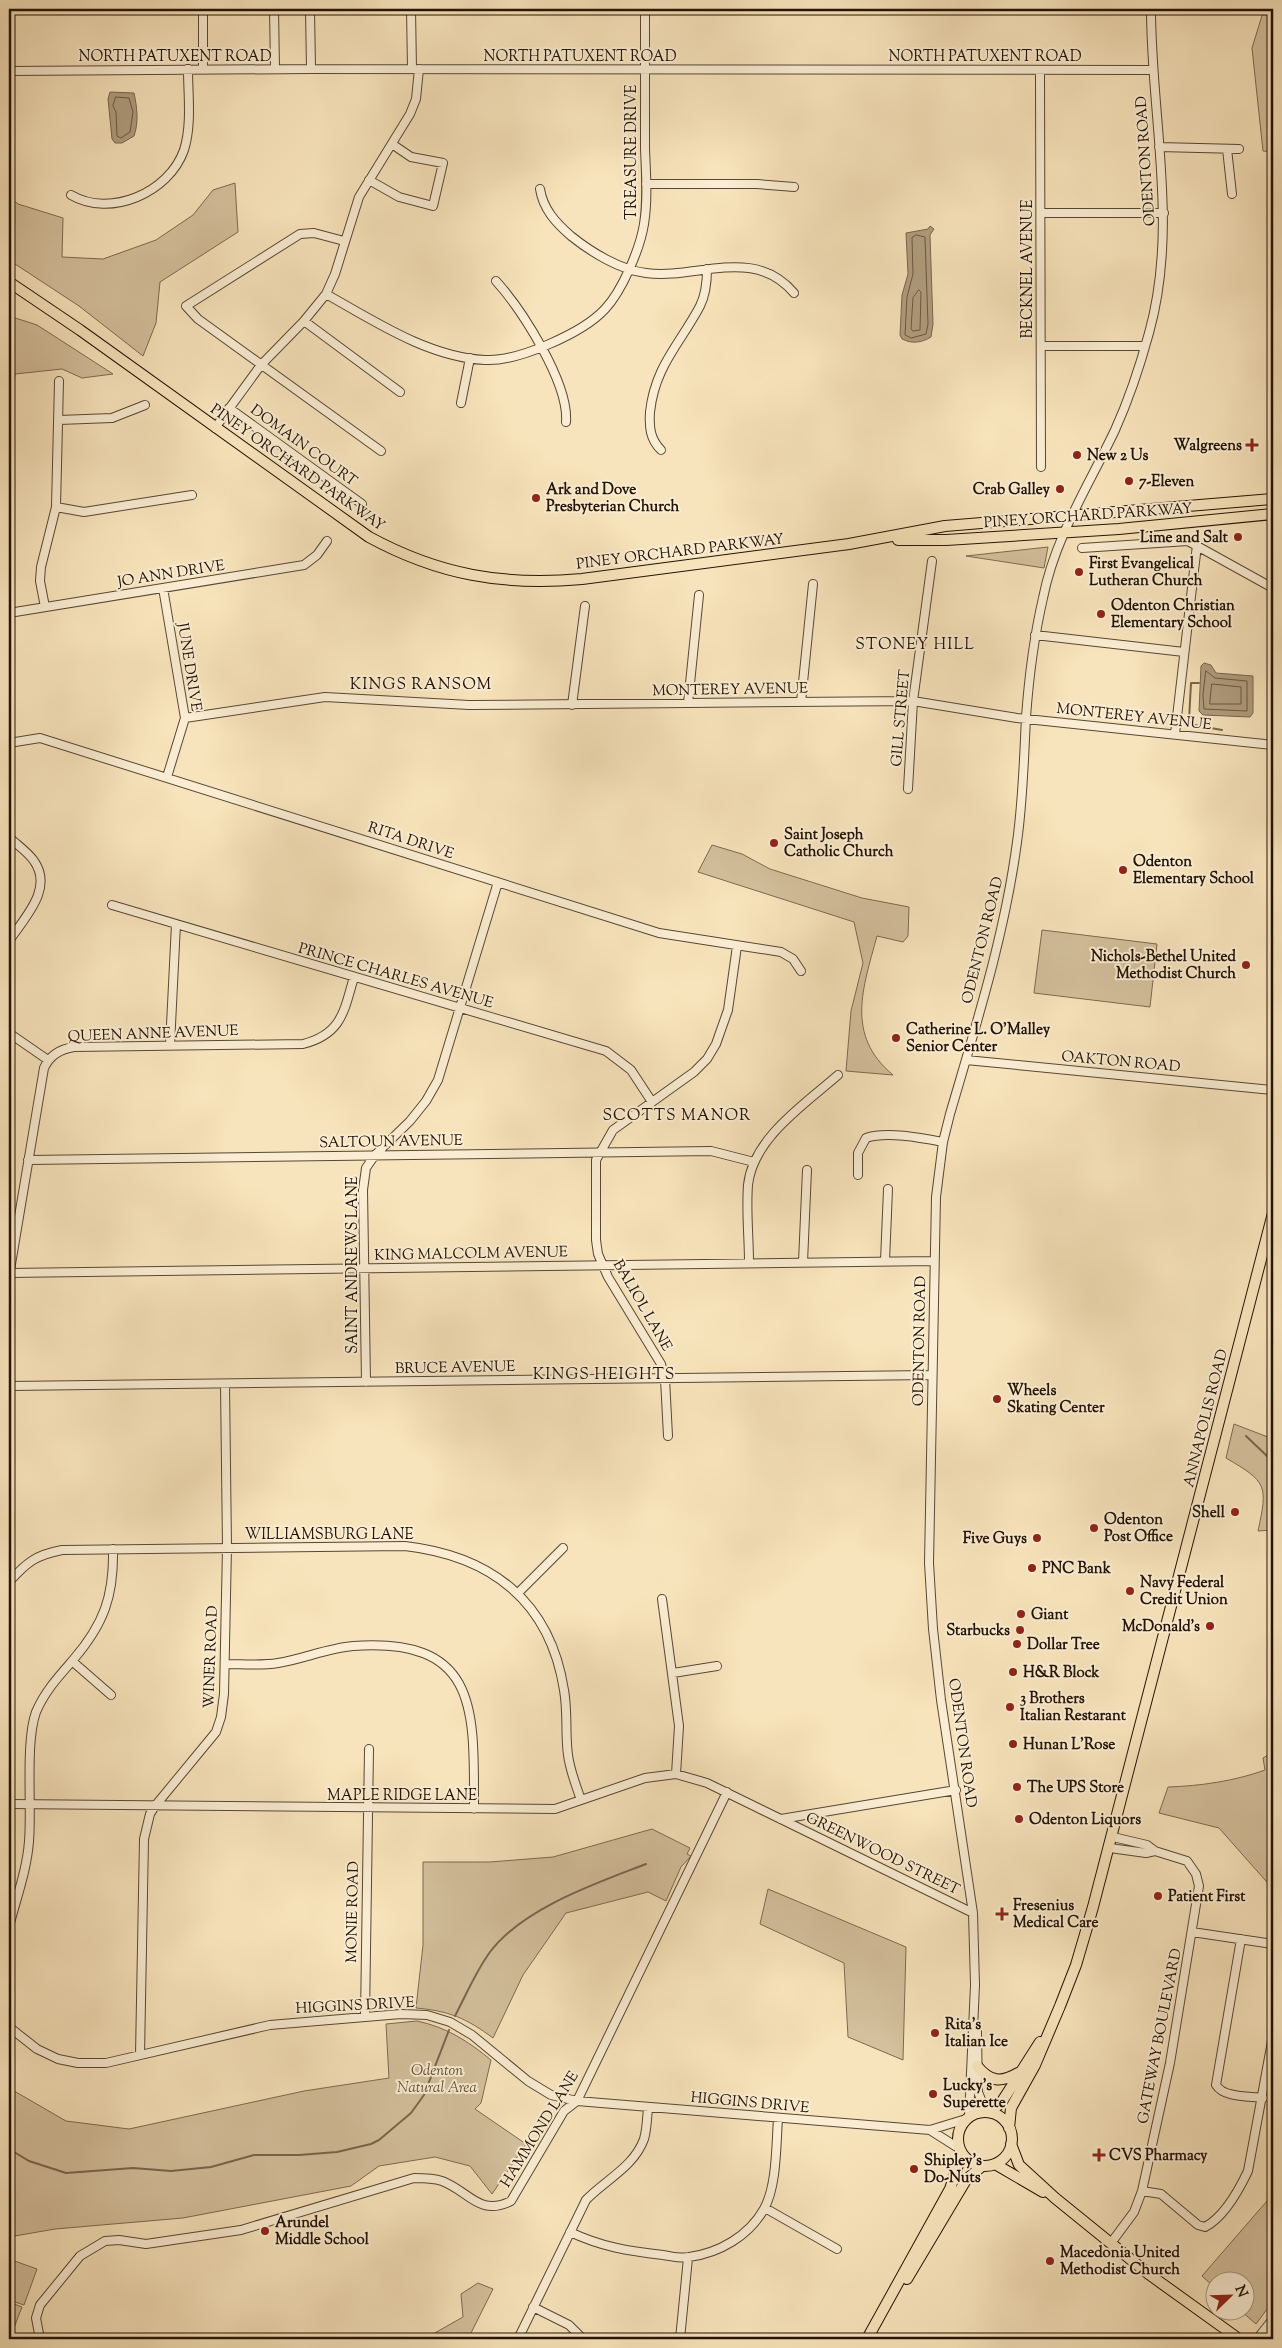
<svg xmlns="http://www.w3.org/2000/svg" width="1282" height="2348" viewBox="0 0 1282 2348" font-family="'Sorts Mill Goudy',serif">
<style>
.green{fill:#d4c09d;stroke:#7c6a51}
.water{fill:#b09d7e;stroke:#78664e}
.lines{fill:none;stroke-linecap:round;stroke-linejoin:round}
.shore{stroke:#6a5842;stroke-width:1}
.stream{stroke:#78664e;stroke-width:2}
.minor-casing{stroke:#584733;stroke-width:10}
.major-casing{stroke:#231305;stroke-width:12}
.minor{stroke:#faedd3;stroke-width:8}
.major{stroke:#f8e4bc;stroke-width:10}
.poi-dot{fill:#8f2418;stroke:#faedd3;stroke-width:2}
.labels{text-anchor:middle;stroke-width:4;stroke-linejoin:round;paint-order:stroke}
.street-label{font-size:15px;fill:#231305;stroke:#faedd3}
.poi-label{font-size:15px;font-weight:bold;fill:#231305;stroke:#faedd3;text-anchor:start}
.park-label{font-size:15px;font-style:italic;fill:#61503a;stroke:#faedd3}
.neighbourhood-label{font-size:16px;letter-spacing:1px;fill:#231305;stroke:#faedd3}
</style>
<rect width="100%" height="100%" fill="#f8e4bc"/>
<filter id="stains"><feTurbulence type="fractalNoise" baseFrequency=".004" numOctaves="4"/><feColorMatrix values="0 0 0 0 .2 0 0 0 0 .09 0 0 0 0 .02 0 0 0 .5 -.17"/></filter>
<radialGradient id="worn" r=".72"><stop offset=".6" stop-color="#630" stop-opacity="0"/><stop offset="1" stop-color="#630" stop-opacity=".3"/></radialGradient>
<!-- green -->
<path class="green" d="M 1264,9 L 1273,9 L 1273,152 L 1263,151 L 1252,48 Z
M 235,183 L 238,232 L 160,282 L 156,323 L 143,356 L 79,306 L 9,260 L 9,196 L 18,204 L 63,218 L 62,257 L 103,259 L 156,240 L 193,215 L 213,190 Z
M 9,316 L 37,325 L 113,374 L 82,378 L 62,369 L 15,374 L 9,442 Z
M 1048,547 L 1044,568 L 966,556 Z
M 712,845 L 742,854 L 770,869 L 862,898 L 909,907 L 908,936 L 903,942 L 877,936 C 863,988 845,1035 893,1075 L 846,1071 L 851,1011 L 863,963 L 854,922 L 698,872 Z
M 1042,930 L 1157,944 L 1150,1007 L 1034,993 Z
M 1234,1424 L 1273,1439 L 1273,1530 L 1258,1531 C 1268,1485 1267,1482 1226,1458 Z
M 1273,1752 L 1273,1889 L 1219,1828 L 1159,1813 L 1168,1787 C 1200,1786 1235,1781 1265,1770 L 1263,1758 Z
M 652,1829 L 690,1848 L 687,1854 L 691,1856 L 681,1867 L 666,1901 L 648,1892 L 566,1913 L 523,1975 L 493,2038 C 466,2018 449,2011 416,2008 L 423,1945 L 423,1862 L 490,1862 L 553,1857 Z
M 768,1889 L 906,1947 L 903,2060 L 848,2037 L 844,1963 L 760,1924 Z
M 417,2021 C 446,2027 468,2041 491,2060 L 481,2103 L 475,2109 L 526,2144 L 492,2194 L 470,2166 L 435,2157 L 379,2166 L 351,2186 L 183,2218 L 55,2229 L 9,2237 L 9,2088 L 66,2121 L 129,2129 L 304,2091 L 389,2078 L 386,2024 Z
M 1273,2194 L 1273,2301 L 1256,2324 L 1241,2311 L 1244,2310 L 1244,2280 L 1214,2280 L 1214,2287 L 1202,2276 Z
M 9,2259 L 37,2269 L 24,2305 L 9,2300 Z
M 478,2283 L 493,2289 L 468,2339 L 406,2339 L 426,2338 L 463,2317 L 461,2294 Z
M 9,2302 L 22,2307 L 10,2338 L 9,2337 Z"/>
<!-- water -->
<path class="water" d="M 110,92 L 134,93 C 137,107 139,122 134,136 L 122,143 L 115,143 L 112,139 L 108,99 Z
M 930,226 L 934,229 L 930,235 L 933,324 L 931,337 C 921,343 912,344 902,339 L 900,335 L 902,295 L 908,274 L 906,233 L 928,229 Z
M 1204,663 L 1211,665 L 1216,673 L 1253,676 L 1253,713 L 1250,717 L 1203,715 L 1199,711 L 1201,666 Z"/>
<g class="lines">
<!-- shore -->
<path class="shore" d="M 116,97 L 129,98 L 133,112 L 130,132 L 121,138 L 117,136 L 116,112 L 113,106 Z
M 916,235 L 925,237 L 928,324 L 926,334 L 911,338 L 905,335 L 907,297 L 913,274 L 912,238 Z
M 919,290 L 921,292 L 920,330 L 913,331 L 911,329 L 913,298 Z
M 1206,671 L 1215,678 L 1247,681 L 1247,711 L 1204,709 L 1203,695 Z
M 1212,684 L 1241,687 L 1241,704 L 1210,704 Z"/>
<!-- stream -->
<path class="stream" d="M 1199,683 L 1191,683 L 1189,720 L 1194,725 L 1222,730
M 1246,1436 L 1267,1456 L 1273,1459
M 455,2016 C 466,1995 476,1971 490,1952 C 523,1908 597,1883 646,1864
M 9,2149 L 29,2161 L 66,2173 L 133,2168 L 171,2171 L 211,2167 L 254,2155 L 299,2155 L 337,2152 L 371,2144 L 379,2140 L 411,2113 L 424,2095 L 449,2030"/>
<defs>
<path id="minor" d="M 274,9 L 275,69
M 310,9 L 311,69
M 411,9 L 412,69
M 203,69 L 203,9
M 1040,70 L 1041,467
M 9,71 L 311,69 L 1152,70
M 1159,147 L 1239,149
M 1227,149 L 1232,194
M 369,180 L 399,197 L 433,206 L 443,163 L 411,157 L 392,144
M 646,184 L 757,184 L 794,187
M 540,189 C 543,209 556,223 571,236 C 591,252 620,270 646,273 C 697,280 753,245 794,293
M 71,195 C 110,218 169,193 184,150 C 192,125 188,95 188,69
M 1041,213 L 1164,213
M 344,241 L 314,233 L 300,234 L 186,306 L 198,319 L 381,451
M 496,281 C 522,310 569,383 566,422
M 326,294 C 374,321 428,357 485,360 C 517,362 583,333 605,309 C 622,291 640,249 644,224 C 648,200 646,173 645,149 C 645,102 645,55 645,9
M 304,321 L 400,392
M 1041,346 L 1145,346
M 461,403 L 470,358
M 229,408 L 362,504
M 59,420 L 112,418 L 145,405
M 215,428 L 261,365 L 304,321 L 326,294 L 335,274 L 359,197 L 410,114 L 416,99 L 419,69
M 661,450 C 650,439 649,427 650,412 C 655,366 680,344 700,306 C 706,294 707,282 707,269
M 56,507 L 84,512 L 192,495
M 1082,548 L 1188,541 L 1273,588
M 163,588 L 185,718 L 167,777
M 45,607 L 40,581 L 41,567 L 56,507 L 59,381
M 9,613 L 304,565 L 317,555 L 327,541
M 1035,635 L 1184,652
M 801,702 L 813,584
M 688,703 L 699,595
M 572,705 L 585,606
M 185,718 L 325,697 L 469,705 L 913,701 L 1017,718 L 1273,745
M 1175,734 L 1197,545
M 9,743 L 40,738 L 659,933 L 781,952 L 793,959 L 801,971
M 908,789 L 913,701 L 932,561
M 9,837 C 17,845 28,852 34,861 C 54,889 24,918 9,941
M 112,905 L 606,1051 L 631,1070 L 652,1102
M 9,1033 L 48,1060
M 170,1045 L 176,924
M 966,1060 L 1273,1090
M 28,1160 L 711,1151 L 754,1162
M 858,1175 L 858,1153 L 866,1138 C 886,1131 922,1138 943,1142
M 885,1261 L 888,1189
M 803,1262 L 807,1170
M 749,1263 C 749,1237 746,1211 748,1185 C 753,1138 805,1104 838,1075
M 9,1273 L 934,1261
M 9,1276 L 44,1068 C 50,1055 60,1049 74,1047 L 303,1044 C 342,1034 344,1011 354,977
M 366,1382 L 363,1190 L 366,1168 L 375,1155 L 410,1121 L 426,1101 L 438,1080 L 498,882
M 9,1386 L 931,1375
M 668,1436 L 665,1379 L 661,1364 L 608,1277 L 598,1254 L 596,1240 L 596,1160 L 613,1130 L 694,1072 L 707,1059 L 716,1044 L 728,1010 L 737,946
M 9,1582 C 27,1562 36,1555 62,1550 L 405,1546 C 491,1556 550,1601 564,1690 C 568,1712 565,1734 568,1755 C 570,1771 576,1785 581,1800
M 518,1593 L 563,1548
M 662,1599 L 679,1726 L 676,1774
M 72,1661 L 111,1695
M 225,1664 C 242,1664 261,1666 278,1663 C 303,1659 328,1648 353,1646 C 479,1637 474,1710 474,1809
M 673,1673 L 717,1666
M 9,1804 L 555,1809 L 645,1778 L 676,1774 L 707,1783 L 973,1913
M 781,1819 L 956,1790
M 1110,1848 L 1146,1853 L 1155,1851
M 9,1927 C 16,1899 27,1870 29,1841 C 32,1807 25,1742 36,1712 C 45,1691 59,1676 73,1660 C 104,1624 114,1596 113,1549
M 1192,1932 L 1273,1944
M 1241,1939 L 1216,2085 C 1224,2098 1249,2096 1263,2098
M 365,2017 L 369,1749
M 9,2027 L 37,2049 L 58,2059 L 78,2063 L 106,2063 L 270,2025 L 401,2014 L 427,2015 L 450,2022 L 472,2035 L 528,2081 L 551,2095 L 577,2101 L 930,2130 L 966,2119
M 977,2032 L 978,2092 L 986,2112
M 140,2055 L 144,1839 L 150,1814 L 155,1806 L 216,1732 L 221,1717 L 224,1694 L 227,1547 L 225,1384
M 969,2117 L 975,1985 L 973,1913 L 941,1700 L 933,1629 L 929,1563 L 936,1197 L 943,1142 L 950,1114 C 976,1025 1005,934 1017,842 C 1023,800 1024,758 1026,717 C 1029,676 1034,637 1043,598 C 1055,537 1089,485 1115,430 C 1129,399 1140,366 1149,333 C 1179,226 1151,117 1151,9
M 930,2130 L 960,2149
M 1142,2191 L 1161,2194 L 1198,2225 L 1205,2227 C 1224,2217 1239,2190 1248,2171 L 1273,2036
M 765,2208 L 837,2249
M 570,2232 C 602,2247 628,2251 663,2255 C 671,2256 681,2259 689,2257 C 719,2253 749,2236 764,2209 C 777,2186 776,2145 778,2119
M 1111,2243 L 1134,2212 L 1142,2191 L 1170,2063 L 1199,1886 L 1196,1874 L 1187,1861 L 1155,1851 L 1147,1845 L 1113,1837
M 533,2307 L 569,2325 L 583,2339
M 40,2339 L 36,2318 L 40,2305 L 80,2256 L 105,2241 L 119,2240 L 146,2244 L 241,2230 L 414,2178 C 424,2178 433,2178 442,2181 C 469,2191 479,2217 511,2201 L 564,2111 L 577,2101 L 727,1792
M 518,2339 L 586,2200 C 605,2180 634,2167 644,2139 C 647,2129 647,2117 648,2108
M 680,2339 L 688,2258
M 1257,2339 L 1273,2319"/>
<path id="major" d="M 9,282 L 80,330 L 369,537 C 439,575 503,586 582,579 L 849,544 L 945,526 L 1273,499
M 898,540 L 946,540 L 1119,529 L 1273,514
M 977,2066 C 990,2082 1001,2083 1018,2073
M 989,2112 L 1001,2103 L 1040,2042
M958 2139a27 27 0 1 1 54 0a27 27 0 1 1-54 0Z
M 1009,2128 L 1011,2108 L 1035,2065 L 1060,2006 L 1076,1965 L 1093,1907 L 1273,1213
M 1011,2144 L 1019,2165 L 1055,2198 L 1150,2275 L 1239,2339
M 995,2164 L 1043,2192
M 907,2279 L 966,2180 L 982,2166
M 867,2339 L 950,2189 L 962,2153"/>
</defs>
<!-- minor casing -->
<use href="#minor" class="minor-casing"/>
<!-- major casing -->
<use href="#major" class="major-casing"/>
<!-- minor -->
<use href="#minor" class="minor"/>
<!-- major -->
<use href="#major" class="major"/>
</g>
<!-- markers -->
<g class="poi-dot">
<path d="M1249.5 437.5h5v5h5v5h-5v5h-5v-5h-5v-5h5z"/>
<circle cx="1077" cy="455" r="5"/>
<circle cx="1129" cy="481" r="5"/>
<circle cx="1060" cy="489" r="5"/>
<circle cx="536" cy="498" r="5"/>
<circle cx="1238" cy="537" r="5"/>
<circle cx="1079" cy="572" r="5"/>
<circle cx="1101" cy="614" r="5"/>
<circle cx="774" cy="843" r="5"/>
<circle cx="1123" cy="870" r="5"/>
<circle cx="1246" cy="965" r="5"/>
<circle cx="896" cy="1038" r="5"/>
<circle cx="997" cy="1399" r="5"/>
<circle cx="1235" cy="1512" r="5"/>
<circle cx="1094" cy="1528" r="5"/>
<circle cx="1037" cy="1538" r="5"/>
<circle cx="1032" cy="1568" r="5"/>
<circle cx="1130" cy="1591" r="5"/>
<circle cx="1021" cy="1614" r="5"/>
<circle cx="1210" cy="1626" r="5"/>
<circle cx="1020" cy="1630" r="5"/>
<circle cx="1017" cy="1644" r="5"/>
<circle cx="1013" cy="1672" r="5"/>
<circle cx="1010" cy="1707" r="5"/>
<circle cx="1013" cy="1744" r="5"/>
<circle cx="1017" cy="1787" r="5"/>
<circle cx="1019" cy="1819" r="5"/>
<circle cx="1158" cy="1896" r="5"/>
<path d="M999.5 1906.5h5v5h5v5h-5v5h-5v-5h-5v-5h5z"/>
<circle cx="935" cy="2033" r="5"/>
<circle cx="933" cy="2094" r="5"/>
<path d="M1096.5 2147.5h5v5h5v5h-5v5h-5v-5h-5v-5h5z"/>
<circle cx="914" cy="2169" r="5"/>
<circle cx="265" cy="2231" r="5"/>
<circle cx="1050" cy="2261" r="5"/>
</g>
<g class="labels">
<!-- street labels -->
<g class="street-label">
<text x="175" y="61">NORTH PATUXENT ROAD</text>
<text x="580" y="61">NORTH PATUXENT ROAD</text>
<text x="985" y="61">NORTH PATUXENT ROAD</text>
<text transform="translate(631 152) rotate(-90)" y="5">TREASURE DRIVE</text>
<text transform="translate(1145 161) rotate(-94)" y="5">ODENTON ROAD</text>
<text transform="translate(1027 269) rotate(-90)" y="5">BECKNEL AVENUE</text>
<text transform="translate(304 445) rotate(36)" y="5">DOMAIN COURT</text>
<text transform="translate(298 467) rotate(35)" y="5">PINEY ORCHARD PARKWAY</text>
<text transform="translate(1088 515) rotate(-4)" y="5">PINEY ORCHARD PARKWAY</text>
<text transform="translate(680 551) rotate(-7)" y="5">PINEY ORCHARD PARKWAY</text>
<text transform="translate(171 573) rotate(-9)" y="5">JO ANN DRIVE</text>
<text transform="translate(190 667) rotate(81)" y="5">JUNE DRIVE</text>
<text transform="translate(730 689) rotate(-1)" y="5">MONTEREY AVENUE</text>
<text transform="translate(1134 716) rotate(6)" y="5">MONTEREY AVENUE</text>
<text transform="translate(900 718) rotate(-85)" y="5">GILL STREET</text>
<text transform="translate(411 840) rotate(18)" y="5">RITA DRIVE</text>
<text transform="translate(982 940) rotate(-76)" y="5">ODENTON ROAD</text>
<text transform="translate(396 975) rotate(16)" y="5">PRINCE CHARLES AVENUE</text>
<text transform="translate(153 1033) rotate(-2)" y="5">QUEEN ANNE AVENUE</text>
<text transform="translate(1121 1061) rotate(5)" y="5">OAKTON ROAD</text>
<text transform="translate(391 1141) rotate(-1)" y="5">SALTOUN AVENUE</text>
<text transform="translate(471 1253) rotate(-1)" y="5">KING MALCOLM AVENUE</text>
<text transform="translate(352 1265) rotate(-90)" y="5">SAINT ANDREWS LANE</text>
<text transform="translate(643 1305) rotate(60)" y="5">BALIOL LANE</text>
<text transform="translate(919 1341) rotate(-89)" y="5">ODENTON ROAD</text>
<text transform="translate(455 1367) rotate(-1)" y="5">BRUCE AVENUE</text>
<text transform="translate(1205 1418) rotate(-76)" y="5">ANNAPOLIS ROAD</text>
<text x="329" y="1539">WILLIAMSBURG LANE</text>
<text transform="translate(210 1657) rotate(-88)" y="5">WINER ROAD</text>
<text transform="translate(963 1743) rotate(82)" y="5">ODENTON ROAD</text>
<text x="402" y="1800">MAPLE RIDGE LANE</text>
<text transform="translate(883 1853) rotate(26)" y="5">GREENWOOD STREET</text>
<text transform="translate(352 1912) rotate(-89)" y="5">MONIE ROAD</text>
<text transform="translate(355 2005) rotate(-3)" y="5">HIGGINS DRIVE</text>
<text transform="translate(1159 2036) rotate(-79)" y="5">GATEWAY BOULEVARD</text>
<text transform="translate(750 2102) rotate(5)" y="5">HIGGINS DRIVE</text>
<text transform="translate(539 2129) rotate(-58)" y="5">HAMMOND LANE</text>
</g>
<!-- poi labels -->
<g class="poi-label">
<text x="1242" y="450" text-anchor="end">Walgreens</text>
<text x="1087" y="460">New 2 Us</text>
<text x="1139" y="486">7-Eleven</text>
<text x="546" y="494">Ark and Dove<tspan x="546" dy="17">Presbyterian Church</tspan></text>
<text x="1050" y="494" text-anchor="end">Crab Galley</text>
<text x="1228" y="542" text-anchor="end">Lime and Salt</text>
<text x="1089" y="568">First Evangelical<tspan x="1089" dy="17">Lutheran Church</tspan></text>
<text x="1111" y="610">Odenton Christian<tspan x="1111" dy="17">Elementary School</tspan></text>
<text x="784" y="839">Saint Joseph<tspan x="784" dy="17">Catholic Church</tspan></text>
<text x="1133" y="866">Odenton<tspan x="1133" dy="17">Elementary School</tspan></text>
<text x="1236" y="961" text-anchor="end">Nichols-Bethel United<tspan x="1236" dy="17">Methodist Church</tspan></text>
<text x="906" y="1034">Catherine L. O'Malley<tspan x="906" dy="17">Senior Center</tspan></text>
<text x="1007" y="1395">Wheels<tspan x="1007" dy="17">Skating Center</tspan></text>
<text x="1225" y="1517" text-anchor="end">Shell</text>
<text x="1104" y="1524">Odenton<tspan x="1104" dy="17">Post Office</tspan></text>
<text x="1027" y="1543" text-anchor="end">Five Guys</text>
<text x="1042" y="1573">PNC Bank</text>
<text x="1140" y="1587">Navy Federal<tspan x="1140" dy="17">Credit Union</tspan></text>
<text x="1031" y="1619">Giant</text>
<text x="1200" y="1631" text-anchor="end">McDonald's</text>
<text x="1010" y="1635" text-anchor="end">Starbucks</text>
<text x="1027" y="1649">Dollar Tree</text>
<text x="1023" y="1677">H&amp;R Block</text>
<text x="1020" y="1703">3 Brothers<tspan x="1020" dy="17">Italian Restarant</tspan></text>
<text x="1023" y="1749">Hunan L'Rose</text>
<text x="1027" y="1792">The UPS Store</text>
<text x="1029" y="1824">Odenton Liquors</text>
<text x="1168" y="1901">Patient First</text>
<text x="1013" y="1910">Fresenius<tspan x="1013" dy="17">Medical Care</tspan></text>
<text x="945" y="2029">Rita's<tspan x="945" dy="17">Italian Ice</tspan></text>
<text x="943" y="2090">Lucky's<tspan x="943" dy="17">Superette</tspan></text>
<text x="1109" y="2160">CVS Pharmacy</text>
<text x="924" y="2165">Shipley's<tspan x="924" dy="17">Do-Nuts</tspan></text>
<text x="275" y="2227">Arundel<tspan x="275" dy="17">Middle School</tspan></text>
<text x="1060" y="2257">Macedonia United<tspan x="1060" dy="17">Methodist Church</tspan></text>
</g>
<!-- park labels -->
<g class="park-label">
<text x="437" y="2075">Odenton<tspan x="437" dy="17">Natural Area</tspan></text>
</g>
<!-- neighbourhood labels -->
<g class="neighbourhood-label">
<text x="915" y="649">STONEY HILL</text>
<text x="421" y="689">KINGS RANSOM</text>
<text x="677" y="1120">SCOTTS MANOR</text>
<text x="604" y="1379">KINGS HEIGHTS</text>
</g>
</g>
<!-- margin -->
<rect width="1282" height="2348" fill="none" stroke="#f8e4bc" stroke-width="30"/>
<rect x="10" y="10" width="1262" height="2328" fill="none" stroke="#231305" stroke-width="2.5"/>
<rect x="15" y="15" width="1252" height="2318" fill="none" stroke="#231305"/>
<!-- north arrow -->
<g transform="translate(1230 2296) rotate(67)"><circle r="24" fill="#faedd3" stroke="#a49681"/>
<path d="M0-4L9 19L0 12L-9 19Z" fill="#8f2418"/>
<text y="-8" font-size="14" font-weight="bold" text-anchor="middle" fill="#231305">N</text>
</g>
<rect width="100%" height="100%" filter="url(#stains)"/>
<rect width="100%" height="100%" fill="url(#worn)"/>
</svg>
